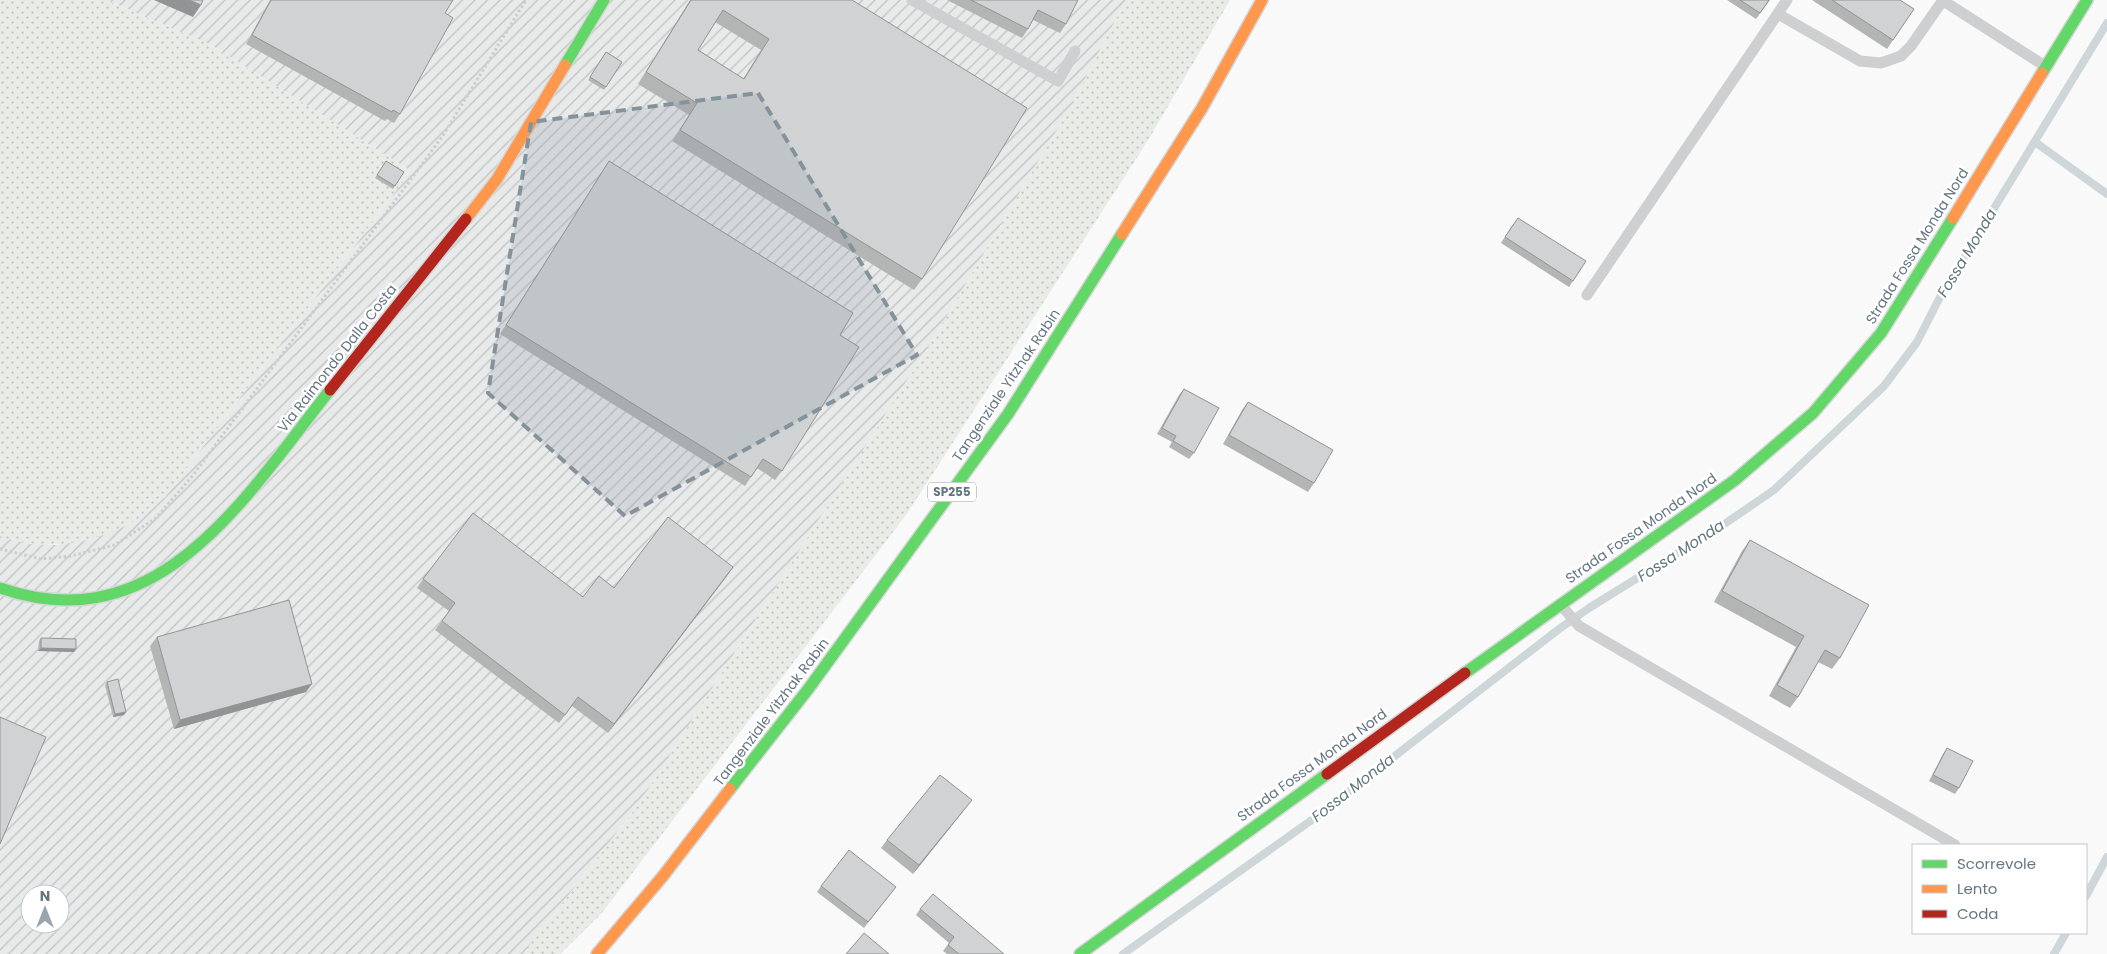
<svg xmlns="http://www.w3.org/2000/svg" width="2107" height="954" viewBox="0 0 2107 954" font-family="Poppins,sans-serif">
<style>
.industrial{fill:url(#industrial-furrows);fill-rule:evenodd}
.grass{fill:url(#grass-dots)}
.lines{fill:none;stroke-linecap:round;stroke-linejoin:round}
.stream{stroke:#ced6d9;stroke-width:8}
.fast-casing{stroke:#d5d6d7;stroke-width:14}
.slow-casing{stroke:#d5d6d7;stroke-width:14}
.jam-casing{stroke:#d5d6d7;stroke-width:14}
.path{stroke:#cbcccd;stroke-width:3;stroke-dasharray:2.5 2.5;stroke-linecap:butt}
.lane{stroke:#cecfd0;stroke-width:11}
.fast{stroke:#63d668;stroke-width:11}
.slow{stroke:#ff974d;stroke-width:11}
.jam{stroke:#b3261e;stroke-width:11}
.wall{fill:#b3b5b5;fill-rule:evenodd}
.shaded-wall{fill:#929394}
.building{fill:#d0d2d3;stroke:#929394;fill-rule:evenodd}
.marked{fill:#84929c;fill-opacity:0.2;stroke:#84929c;stroke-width:4;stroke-dasharray:10 6;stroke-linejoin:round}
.labels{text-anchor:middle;stroke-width:5;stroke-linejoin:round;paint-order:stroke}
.shield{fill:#fff;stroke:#939fa8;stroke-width:1}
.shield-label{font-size:12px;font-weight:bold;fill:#657683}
.street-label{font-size:14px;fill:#657683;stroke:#fff}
.water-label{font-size:15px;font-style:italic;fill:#60757c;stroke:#fff}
</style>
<defs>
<pattern id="industrial-furrows" width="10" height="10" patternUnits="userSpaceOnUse" patternTransform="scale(1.25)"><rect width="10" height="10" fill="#e8e9e9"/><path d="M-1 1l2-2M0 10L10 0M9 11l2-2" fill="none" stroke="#c0c1c2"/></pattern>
<pattern id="grass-dots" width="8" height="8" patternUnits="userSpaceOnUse" patternTransform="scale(1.25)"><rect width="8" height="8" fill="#e8ebe6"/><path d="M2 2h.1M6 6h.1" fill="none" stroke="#c0c3c0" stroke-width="1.8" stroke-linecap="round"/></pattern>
</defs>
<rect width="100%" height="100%" fill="#f9f9f9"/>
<!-- industrial -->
<path class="industrial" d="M 106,0 L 1126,0 L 1069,110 L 932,341 L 639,804 L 523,954 L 0,954 L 0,536 L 32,544 L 58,545 L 149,510 L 165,497 L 411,171 L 211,45 ZM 30,894 L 60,894 L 60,924 L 30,924 Z"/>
<!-- grass -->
<path class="grass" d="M 0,0 L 106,0 L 211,45 L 411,171 L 165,497 C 152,508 137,521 121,528 C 84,545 39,551 0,536 Z
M 1126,0 L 1230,0 L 1147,142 L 906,515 L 601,914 L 560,954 L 523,954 L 639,804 L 932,341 L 1069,110 Z"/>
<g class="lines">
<!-- stream -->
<path class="stream" d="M 2035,142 L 2107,194
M 2086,896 L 2107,857
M 1123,954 L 1316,817 L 1559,629 L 1589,608 L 1720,527 L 1774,490 L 1884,386 L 1917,342 L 1940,297 L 2107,23
M 2054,954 L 2066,933"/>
<defs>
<path id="fast" d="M 565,65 L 604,0
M 2042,73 L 2087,0
M 0,588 C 159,643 245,497 330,390
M 1465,673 L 1735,480 L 1813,413 L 1881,333 L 1953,218
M 730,789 L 809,688 L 1008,414 L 1122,234
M 1080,954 L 1327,774"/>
<path id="slow" d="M 1953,218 L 2042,73
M 466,219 L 497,179 L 565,65
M 1122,234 L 1202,108 L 1262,0
M 597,954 L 663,876 L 730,789"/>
<path id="jam" d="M 330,390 L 466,219
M 1327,774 L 1465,673"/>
</defs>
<!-- fast casing -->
<use href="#fast" class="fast-casing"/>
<!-- slow casing -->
<use href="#slow" class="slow-casing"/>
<!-- jam casing -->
<use href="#jam" class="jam-casing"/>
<!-- path -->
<path class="path" d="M 0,549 L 41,559 L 71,556 L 115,545 L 156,518 L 194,474 L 442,137 L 526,0"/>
<!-- lane -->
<path class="lane" d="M 912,0 L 1058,81 L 1075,51
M 1942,0 L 2045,66
M 1778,14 L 1860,61 L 1881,63 L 1901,56 L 1911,46 L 1943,0
M 1587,295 L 1787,0
M 1560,604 L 1579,626 L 1955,845"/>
<!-- fast -->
<use href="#fast" class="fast"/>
<!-- slow -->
<use href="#slow" class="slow"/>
<!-- jam -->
<use href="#jam" class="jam"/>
</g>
<!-- wall -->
<path class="wall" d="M 270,0 L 453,0 L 445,13 L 400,114 L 394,123 L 387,119 L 385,121 L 246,44 Z
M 690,0 L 852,0 L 922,279 L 914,290 L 672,141 L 689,115 L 638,84 ZM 715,22 L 761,50 L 743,79 L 698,50 Z
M 947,0 L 1078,0 L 1066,24 L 1060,33 L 1033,20 L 1028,29 L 1022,38 Z
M 1727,0 L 1770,0 L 1756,19 Z
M 1812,0 L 1900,0 L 1914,9 L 1887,49 Z
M 606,52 L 622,62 L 604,90 L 588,80 Z
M 386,161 L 404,172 L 393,189 L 375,178 Z
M 609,161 L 840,335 L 782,471 L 775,480 L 757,468 L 745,486 L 500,334 Z
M 1513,224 L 1573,281 L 1569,287 L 1501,243 Z
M 1184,389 L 1194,453 L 1189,459 L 1169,447 L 1172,442 L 1157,434 L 1179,395 Z
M 1248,402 L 1314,483 L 1308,492 L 1223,444 L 1242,410 Z
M 1750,540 L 1840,658 L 1832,669 L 1818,662 L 1798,697 L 1790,708 L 1769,696 L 1796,647 L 1714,602 L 1742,551 Z
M 733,567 L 608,733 L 572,706 L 559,723 L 435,630 L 449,611 L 417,588 L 423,579 L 583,597 L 614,588 Z
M 157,637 L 306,692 L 174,729 L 150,646 Z
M 41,638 L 76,649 L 74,652 L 38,651 L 39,641 Z
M 107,682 L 124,715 L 113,717 L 105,685 Z
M 1947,748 L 1959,788 L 1955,794 L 1929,781 L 1943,754 Z
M 965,809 L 913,874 L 881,848 L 887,840 Z
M 821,886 L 896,887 L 864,928 L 817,892 Z
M 920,909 L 1004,954 L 947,954 L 943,951 L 949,943 L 916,915 Z"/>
<!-- shaded-wall -->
<path class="shaded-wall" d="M 154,0 L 189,0 L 201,5 L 193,17 Z
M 733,567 L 727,576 L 608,733 L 614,724 Z
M 41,648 L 76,649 L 74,652 L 38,651 Z
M 312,684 L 306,692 L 174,729 L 180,720 Z
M 126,712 L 124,715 L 113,717 L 115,714 Z
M 972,800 L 965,809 L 913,874 L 919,865 Z"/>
<!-- building -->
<path class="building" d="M 189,0 L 203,0 L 201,5 Z
M 271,0 L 453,0 L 445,13 L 453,18 L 400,114 L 393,110 L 392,112 L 252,35 Z
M 691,0 L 852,0 L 1027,108 L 922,279 L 680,130 L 697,103 L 646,72 ZM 723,10 L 769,39 L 744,79 L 698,50 Z
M 971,0 L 1078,0 L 1066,24 L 1038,10 L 1028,29 Z
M 1740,0 L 1769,0 L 1760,13 Z
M 1832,0 L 1900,0 L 1914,9 L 1893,40 Z
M 606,52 L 622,62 L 606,87 L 590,77 Z
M 386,161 L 404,172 L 395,186 L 377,175 Z
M 609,161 L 853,313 L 840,335 L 859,347 L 782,471 L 763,459 L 751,477 L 506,325 Z
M 1518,218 L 1586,261 L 1573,281 L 1505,237 Z
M 1184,389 L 1219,408 L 1194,453 L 1173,441 L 1176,436 L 1162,428 Z
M 1248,402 L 1333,450 L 1314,483 L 1229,435 Z
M 473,513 L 583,597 L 599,576 L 614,588 L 668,517 L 733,567 L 614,724 L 578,697 L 565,715 L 442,621 L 455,603 L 423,579 Z
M 1750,540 L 1869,605 L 1840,658 L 1825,650 L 1798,697 L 1777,685 L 1804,636 L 1722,591 Z
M 289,600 L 312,684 L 180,720 L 157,637 Z
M 41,638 L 76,639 L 76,649 L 41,648 Z
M 118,679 L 126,712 L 115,714 L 107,682 Z
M 0,717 L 46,737 L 0,844 Z
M 1947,748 L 1973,761 L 1959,788 L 1933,775 Z
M 940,775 L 972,800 L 919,865 L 887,840 Z
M 849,850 L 896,887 L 868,922 L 821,886 Z
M 933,894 L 1004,954 L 959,954 L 948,945 L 954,937 L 920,909 Z
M 864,933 L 889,954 L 846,954 Z"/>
<!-- marked area -->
<path class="marked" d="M 758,93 L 917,355 L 625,516 L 488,393 L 531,122 Z"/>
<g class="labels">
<!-- shield labels -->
<rect class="shield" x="928" y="482.5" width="48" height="19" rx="4"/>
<g class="shield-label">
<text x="952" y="496">SP255</text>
</g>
<!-- street labels -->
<g class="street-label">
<text transform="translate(1917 246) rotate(-58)" y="5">Strada Fossa Monda Nord</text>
<text transform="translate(337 358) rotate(-52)" y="5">Via Raimondo Dalla Costa</text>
<text transform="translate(1006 385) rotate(-56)" y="5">Tangenziale Yitzhak Rabin</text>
<text transform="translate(1641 528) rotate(-35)" y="5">Strada Fossa Monda Nord</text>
<text transform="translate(771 712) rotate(-53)" y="5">Tangenziale Yitzhak Rabin</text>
<text transform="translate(1312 765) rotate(-36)" y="5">Strada Fossa Monda Nord</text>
</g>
<!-- water labels -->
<g class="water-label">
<text transform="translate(1967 253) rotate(-59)" y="5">Fossa Monda</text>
<text transform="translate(1681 551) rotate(-33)" y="5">Fossa Monda</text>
<text transform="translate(1353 788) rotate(-38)" y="5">Fossa Monda</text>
</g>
</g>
<!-- legend -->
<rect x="1912" y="844" width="175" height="90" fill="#ffffff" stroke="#c1c8cd"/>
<rect x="1922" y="860" width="25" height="8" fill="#63d668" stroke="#c1c8cd"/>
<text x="1957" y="869" font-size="15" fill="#657683">Scorrevole</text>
<rect x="1922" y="885" width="25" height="8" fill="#ff974d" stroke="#c1c8cd"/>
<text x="1957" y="894" font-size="15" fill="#657683">Lento</text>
<rect x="1922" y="910" width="25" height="8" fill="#b3261e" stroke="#c1c8cd"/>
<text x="1957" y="919" font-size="15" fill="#657683">Coda</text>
<!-- north arrow -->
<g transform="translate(45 909)"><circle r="24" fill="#ffffff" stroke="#c1c8cd"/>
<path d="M0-4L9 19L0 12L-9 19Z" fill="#99a4ac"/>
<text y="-8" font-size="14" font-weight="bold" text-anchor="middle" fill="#657683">N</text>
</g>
</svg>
